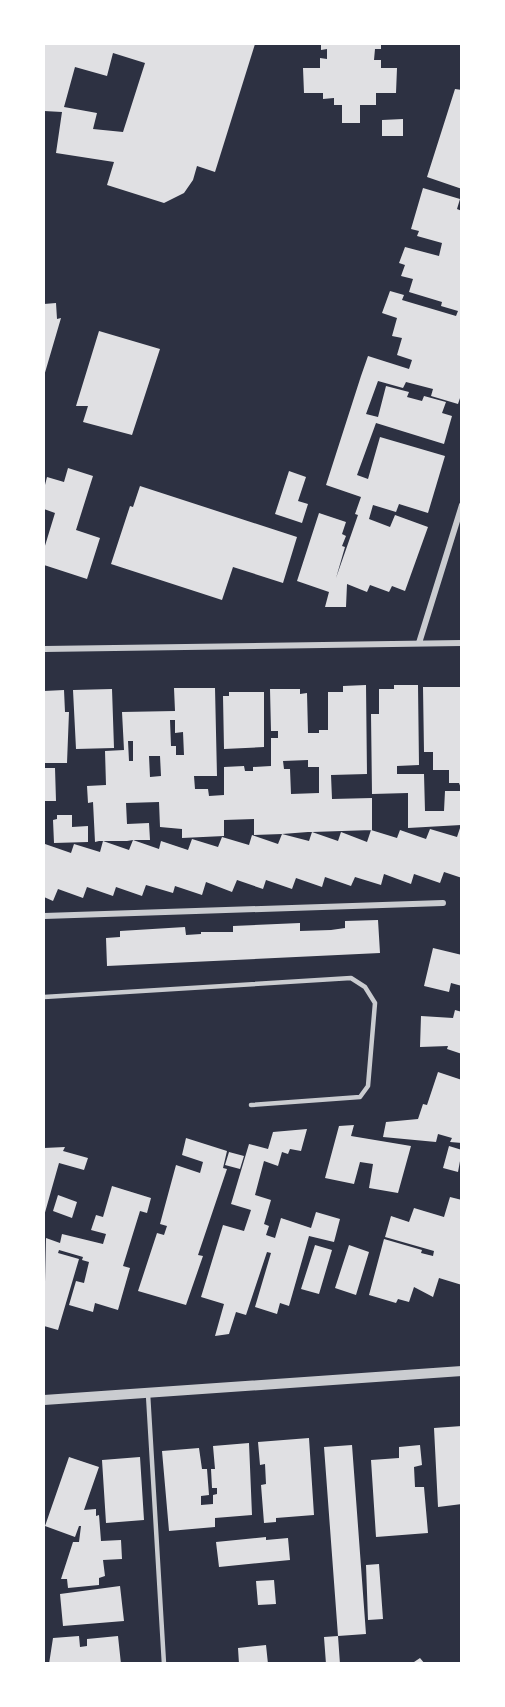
<svg xmlns="http://www.w3.org/2000/svg" width="505" height="1707" viewBox="0 0 505 1707" font-family="'Fira Sans Condensed',sans-serif">
<style>
.building{fill:#e0e0e3;fill-rule:evenodd}
.lines{fill:none;stroke-linecap:round;stroke-linejoin:round}
.service{stroke:#caccd0;stroke-width:4.5}
.minor{stroke:#caccd0;stroke-width:6}
.tertiary{stroke:#caccd0;stroke-width:10}
</style>
<rect width="100%" height="100%" fill="#2d3142"/>
<!-- building -->
<path class="building" d="M 44,44 L 255,44 L 215,172 L 197,166 L 193,180 L 184,193 L 164,203 L 107,185 L 114,162 L 56,153 L 62,112 L 44,111 ZM 113,53 L 145,63 L 123,132 L 93,129 L 97,113 L 64,107 L 75,67 L 107,76 Z
M 321,44 L 381,44 L 381,49 L 375,49 L 374,60 L 381,60 L 381,68 L 397,68 L 396,93 L 376,93 L 376,105 L 360,105 L 360,123 L 342,123 L 342,105 L 334,105 L 334,98 L 323,99 L 323,93 L 304,93 L 303,68 L 320,68 L 320,58 L 327,59 L 327,49 L 321,50 Z
M 455,89 L 462,90 L 462,189 L 427,177 Z
M 403,119 L 403,136 L 382,136 L 382,120 Z
M 423,188 L 460,199 L 457,209 L 462,211 L 462,392 L 458,404 L 431,396 L 433,389 L 406,382 L 403,388 L 378,381 L 366,414 L 378,417 L 386,386 L 409,392 L 407,397 L 422,401 L 424,396 L 446,402 L 442,413 L 452,416 L 444,444 L 376,423 L 357,475 L 368,479 L 380,437 L 445,456 L 428,513 L 399,504 L 396,512 L 373,505 L 369,519 L 390,527 L 395,515 L 428,527 L 405,591 L 392,586 L 389,592 L 370,585 L 367,592 L 347,584 L 346,607 L 325,607 L 329,592 L 297,581 L 319,513 L 346,522 L 342,534 L 346,536 L 342,546 L 345,547 L 336,578 L 358,515 L 355,514 L 361,497 L 326,485 L 361,376 L 368,356 L 409,369 L 412,360 L 397,355 L 402,338 L 392,336 L 397,318 L 382,313 L 390,291 L 404,295 L 402,300 L 456,316 L 458,311 L 441,306 L 442,302 L 409,292 L 413,279 L 401,276 L 405,265 L 399,263 L 405,247 L 439,256 L 442,243 L 417,236 L 419,231 L 411,229 Z
M 56,303 L 57,319 L 61,318 L 44,376 L 44,304 Z
M 99,331 L 160,349 L 132,435 L 83,422 L 88,406 L 76,406 Z
M 68,468 L 93,476 L 76,530 L 100,538 L 87,579 L 44,565 L 44,549 L 55,513 L 44,509 L 44,489 L 47,477 L 64,482 Z
M 289,471 L 306,477 L 298,501 L 308,504 L 302,523 L 275,514 Z
M 140,486 L 297,537 L 283,583 L 233,567 L 222,600 L 111,564 L 130,506 L 133,507 Z
M 366,685 L 367,774 L 331,775 L 332,799 L 372,798 L 372,830 L 312,832 L 338,841 L 341,832 L 367,842 L 371,830 L 397,838 L 400,830 L 426,839 L 430,829 L 457,837 L 461,825 L 408,828 L 408,793 L 372,794 L 371,714 L 379,714 L 379,689 L 394,689 L 394,685 L 418,685 L 419,765 L 397,766 L 397,774 L 424,774 L 425,811 L 444,811 L 445,791 L 462,791 L 462,878 L 444,872 L 440,883 L 414,874 L 411,884 L 384,874 L 381,885 L 355,877 L 351,886 L 325,877 L 322,887 L 296,878 L 292,889 L 266,880 L 263,889 L 237,880 L 232,892 L 206,882 L 202,895 L 175,886 L 173,893 L 146,885 L 142,896 L 116,887 L 113,896 L 87,887 L 83,898 L 58,889 L 53,901 L 44,897 L 45,844 L 71,853 L 74,844 L 100,852 L 103,841 L 129,850 L 133,840 L 127,841 L 99,841 L 95,842 L 93,802 L 88,803 L 87,786 L 106,785 L 105,751 L 124,750 L 122,712 L 175,711 L 174,688 L 215,688 L 217,776 L 194,776 L 195,789 L 208,789 L 209,796 L 224,795 L 224,767 L 244,766 L 245,771 L 253,771 L 253,767 L 271,766 L 271,738 L 278,738 L 278,731 L 271,731 L 270,689 L 300,689 L 300,694 L 307,693 L 308,733 L 319,733 L 319,730 L 328,730 L 328,692 L 343,692 L 343,686 ZM 170,720 L 175,720 L 175,733 L 183,732 L 184,755 L 176,755 L 176,746 L 171,746 ZM 128,741 L 133,741 L 133,761 L 129,761 ZM 149,756 L 160,756 L 161,776 L 150,777 ZM 308,760 L 308,767 L 319,767 L 319,793 L 291,794 L 290,769 L 284,769 L 283,761 ZM 159,802 L 160,827 L 182,829 L 182,838 L 224,836 L 224,820 L 254,819 L 254,835 L 282,834 L 278,844 L 252,835 L 249,845 L 222,837 L 218,847 L 192,839 L 188,850 L 161,841 L 159,849 L 133,840 L 150,840 L 149,823 L 127,824 L 126,803 ZM 312,832 L 309,841 L 282,834 L 308,832 Z
M 423,687 L 462,687 L 462,791 L 459,783 L 449,783 L 449,770 L 433,770 L 433,752 L 424,752 Z
M 112,689 L 114,748 L 76,749 L 73,690 Z
M 64,690 L 65,712 L 69,712 L 67,763 L 44,763 L 44,691 Z
M 229,692 L 264,692 L 264,747 L 224,749 L 223,696 L 229,696 Z
M 44,768 L 55,768 L 56,801 L 44,801 Z
M 57,815 L 72,815 L 72,827 L 88,826 L 88,842 L 54,843 L 53,820 L 57,819 Z
M 378,920 L 380,953 L 107,966 L 106,938 L 120,937 L 120,931 L 185,927 L 186,935 L 201,934 L 201,932 L 233,932 L 233,926 L 300,923 L 300,931 L 331,930 L 345,928 L 345,921 Z
M 433,948 L 462,955 L 462,986 L 451,983 L 449,992 L 424,986 Z
M 455,1010 L 462,1012 L 462,1054 L 447,1049 L 448,1046 L 420,1047 L 421,1016 L 453,1018 Z
M 438,1072 L 462,1080 L 462,1143 L 450,1142 L 452,1138 L 438,1134 L 436,1142 L 383,1137 L 386,1122 L 418,1119 L 423,1104 L 427,1105 Z
M 354,1125 L 351,1136 L 411,1146 L 398,1193 L 369,1188 L 373,1164 L 360,1162 L 354,1184 L 325,1178 L 339,1126 Z
M 307,1129 L 301,1151 L 290,1149 L 288,1154 L 282,1152 L 278,1166 L 264,1161 L 255,1195 L 271,1200 L 264,1224 L 269,1226 L 266,1235 L 275,1238 L 281,1218 L 311,1228 L 316,1212 L 340,1219 L 334,1242 L 309,1236 L 289,1306 L 280,1303 L 277,1314 L 255,1307 L 271,1253 L 267,1252 L 246,1315 L 236,1312 L 229,1334 L 215,1336 L 224,1304 L 201,1297 L 223,1225 L 244,1231 L 251,1210 L 231,1204 L 249,1144 L 268,1149 L 273,1132 Z
M 186,1138 L 227,1151 L 223,1168 L 227,1169 L 198,1255 L 203,1256 L 186,1305 L 138,1291 L 157,1233 L 164,1235 L 167,1226 L 160,1224 L 176,1165 L 200,1173 L 203,1162 L 182,1155 Z
M 449,1146 L 462,1150 L 458,1172 L 443,1168 Z
M 65,1147 L 63,1151 L 88,1158 L 84,1170 L 59,1163 L 44,1216 L 44,1148 Z
M 229,1152 L 244,1156 L 240,1169 L 225,1165 Z
M 112,1186 L 151,1198 L 147,1213 L 140,1211 L 123,1266 L 130,1268 L 118,1310 L 95,1303 L 93,1312 L 69,1305 L 76,1281 L 84,1283 L 89,1262 L 82,1260 L 83,1257 L 59,1250 L 58,1253 L 79,1259 L 58,1330 L 44,1326 L 46,1238 L 60,1243 L 62,1234 L 103,1244 L 106,1234 L 91,1230 L 96,1215 L 103,1217 Z
M 58,1195 L 77,1202 L 72,1218 L 53,1211 Z
M 450,1197 L 462,1200 L 462,1285 L 439,1278 L 433,1297 L 414,1287 L 409,1302 L 398,1299 L 396,1303 L 369,1295 L 384,1239 L 422,1250 L 421,1253 L 433,1256 L 434,1251 L 385,1237 L 391,1216 L 409,1222 L 414,1208 L 444,1217 Z
M 315,1245 L 332,1250 L 319,1294 L 301,1289 Z
M 349,1245 L 369,1252 L 356,1295 L 335,1288 Z
M 462,1426 L 462,1504 L 438,1507 L 434,1428 Z
M 309,1438 L 314,1515 L 276,1518 L 276,1522 L 264,1523 L 261,1485 L 266,1484 L 265,1464 L 260,1465 L 258,1442 Z
M 249,1443 L 252,1515 L 215,1518 L 215,1527 L 169,1531 L 162,1451 L 199,1448 L 202,1469 L 207,1469 L 209,1495 L 201,1496 L 201,1505 L 213,1504 L 213,1495 L 217,1494 L 217,1488 L 212,1488 L 211,1469 L 215,1469 L 213,1446 Z
M 352,1445 L 366,1634 L 338,1636 L 324,1447 Z
M 420,1445 L 422,1465 L 414,1467 L 415,1487 L 424,1487 L 428,1533 L 376,1537 L 371,1460 L 399,1458 L 399,1447 Z
M 69,1457 L 99,1467 L 84,1510 L 96,1509 L 96,1516 L 99,1515 L 101,1541 L 121,1540 L 122,1559 L 103,1560 L 105,1576 L 99,1578 L 99,1585 L 68,1588 L 67,1579 L 61,1579 L 73,1542 L 79,1542 L 81,1526 L 79,1526 L 75,1537 L 45,1526 Z
M 140,1457 L 144,1520 L 106,1523 L 102,1460 Z
M 266,1537 L 266,1540 L 288,1538 L 290,1560 L 219,1567 L 216,1542 Z
M 379,1564 L 383,1619 L 368,1620 L 366,1565 Z
M 274,1580 L 276,1604 L 258,1605 L 256,1581 Z
M 120,1586 L 124,1621 L 63,1626 L 60,1594 Z
M 79,1636 L 80,1647 L 87,1646 L 87,1639 L 118,1636 L 121,1664 L 49,1664 L 53,1638 Z
M 338,1636 L 340,1664 L 326,1664 L 324,1637 Z
M 266,1645 L 268,1664 L 239,1664 L 238,1648 Z
M 420,1658 L 425,1664 L 411,1664 Z"/>
<g class="lines">
<!-- service -->
<path class="service" d="M 44,997 L 351,978 L 365,987 L 375,1003 L 368,1086 L 360,1097 L 251,1105
M 148,1394 L 164,1664"/>
<!-- minor -->
<path class="minor" d="M 419,643 L 462,505
M 44,649 L 462,643
M 44,916 L 443,903"/>
<!-- tertiary -->
<path class="tertiary" d="M 44,1400 L 462,1371"/>
</g>
<!-- border -->
<rect width="505" height="1707" fill="none" stroke="#ffffff" stroke-width="90"/>
</svg>
